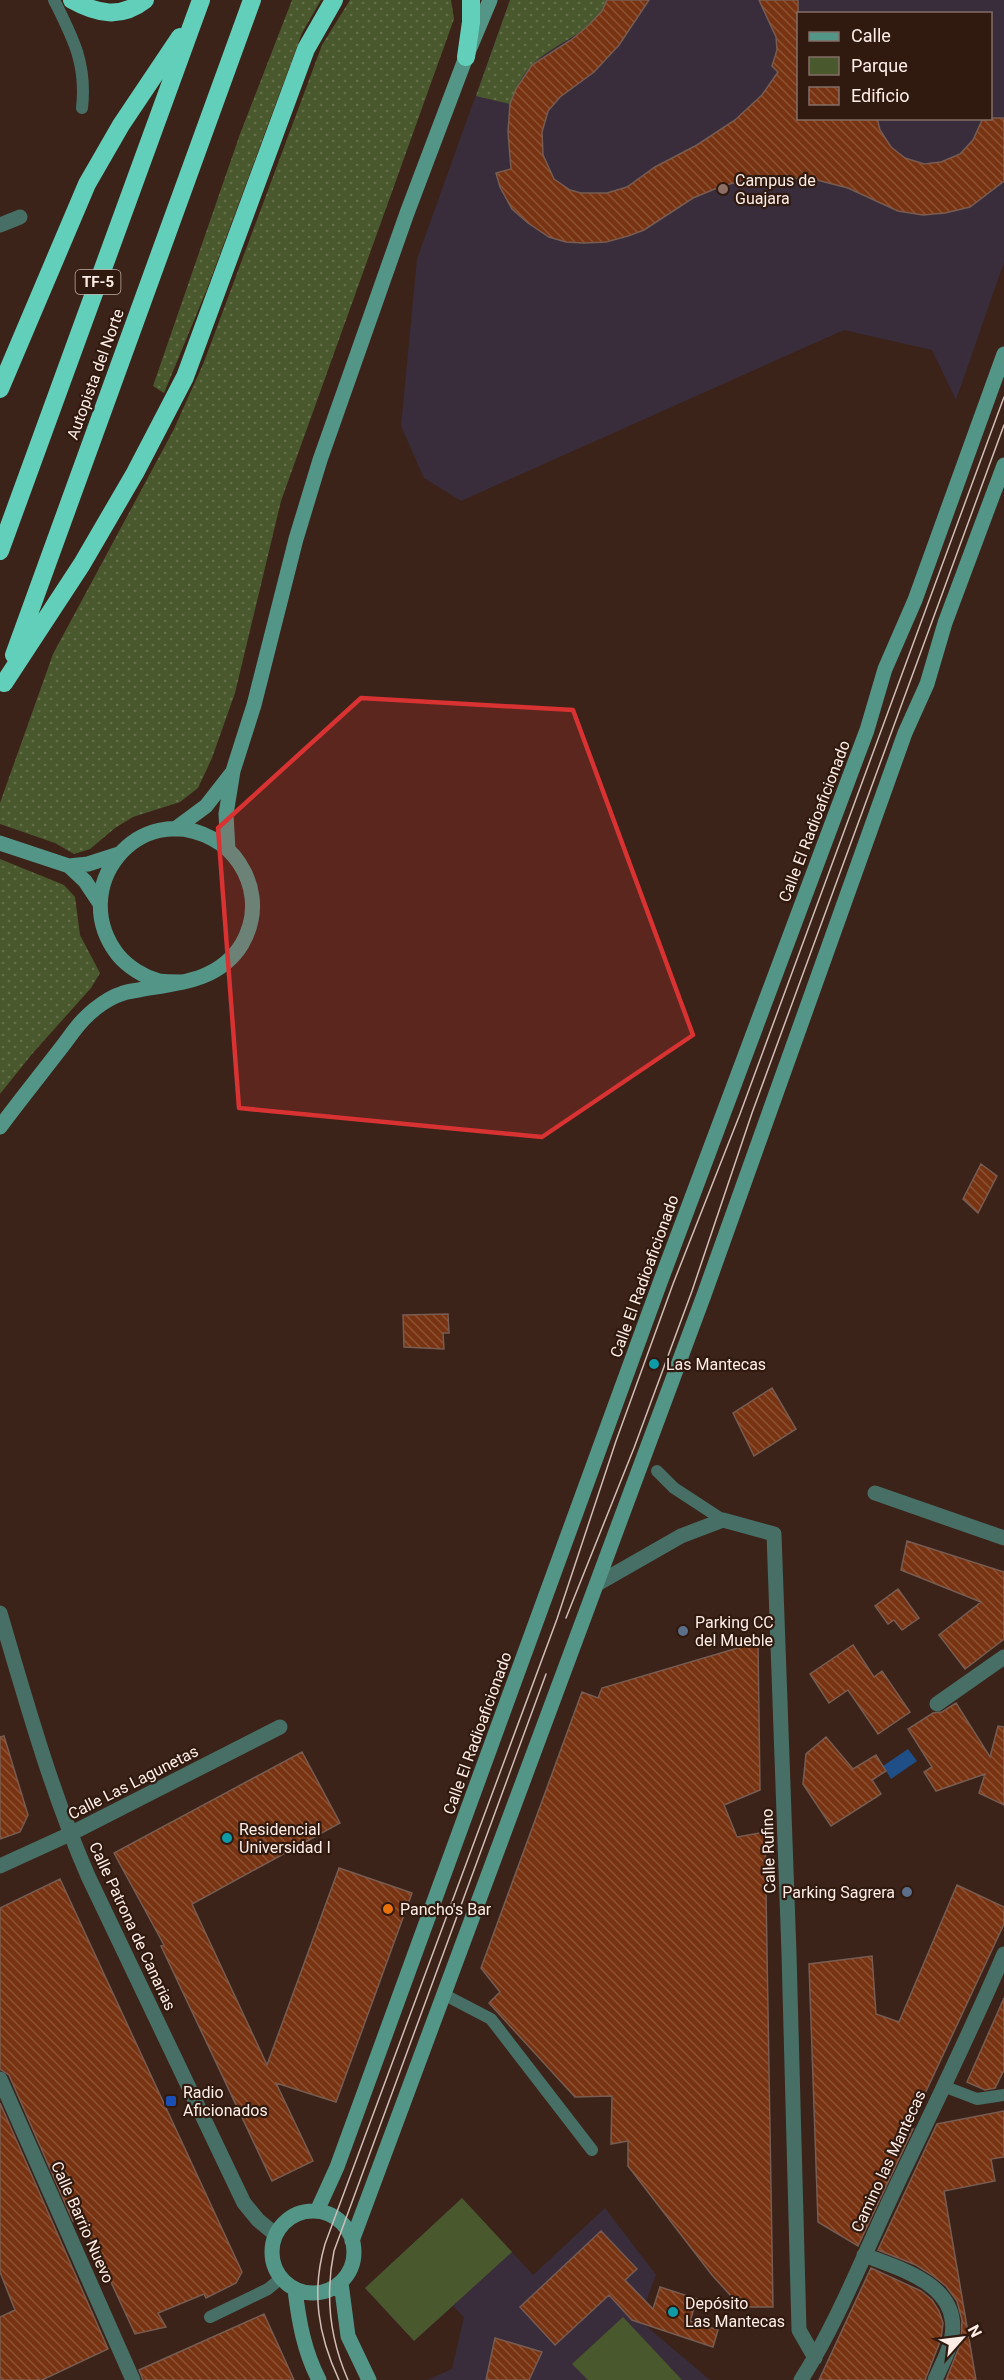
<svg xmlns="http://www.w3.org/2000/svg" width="1004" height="2380" viewBox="0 0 1004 2380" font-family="Roboto,sans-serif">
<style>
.education{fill:#392d3b;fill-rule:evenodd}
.green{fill:#4a582d}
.garden{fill:url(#garden-dots)}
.water{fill:#1f4f86}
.building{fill:url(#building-back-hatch);stroke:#785c51;stroke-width:1.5}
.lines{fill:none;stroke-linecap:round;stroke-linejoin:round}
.lane{stroke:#476f66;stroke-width:12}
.street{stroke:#476f66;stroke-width:15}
.secondary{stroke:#539688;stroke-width:15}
.highway{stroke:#62cfba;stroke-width:18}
.tram{stroke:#d0bdb6;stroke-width:1.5}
.marked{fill:#d83232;fill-opacity:0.2;stroke:#d83232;stroke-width:4.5;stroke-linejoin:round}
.education-dot{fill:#8d6e63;stroke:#301a10;stroke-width:2}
.culture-dot{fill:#0f9aa8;stroke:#301a10;stroke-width:2}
.service-dot{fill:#5c6f8a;stroke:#301a10;stroke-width:2}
.food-dot{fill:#e8710a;stroke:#301a10;stroke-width:2}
.transit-dot{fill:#1a4fb4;stroke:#301a10;stroke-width:2}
.labels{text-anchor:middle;stroke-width:4.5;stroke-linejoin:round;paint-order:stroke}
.shield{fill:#301a10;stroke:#c0aea6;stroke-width:1.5}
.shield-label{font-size:15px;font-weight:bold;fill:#feede6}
.poi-label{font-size:16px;fill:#feede6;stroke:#301a10;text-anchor:start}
.street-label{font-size:16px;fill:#feede6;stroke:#301a10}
</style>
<defs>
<pattern id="garden-dots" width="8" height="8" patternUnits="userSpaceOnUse" patternTransform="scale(1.5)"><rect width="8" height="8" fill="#4a582d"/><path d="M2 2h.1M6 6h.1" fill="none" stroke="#65704b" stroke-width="1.8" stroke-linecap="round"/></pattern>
<pattern id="building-back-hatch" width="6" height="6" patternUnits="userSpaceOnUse" patternTransform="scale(1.5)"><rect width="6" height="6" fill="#783412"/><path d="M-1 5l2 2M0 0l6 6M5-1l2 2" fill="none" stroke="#8c5234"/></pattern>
</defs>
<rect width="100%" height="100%" fill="#3b2319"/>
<!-- education -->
<path class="education" d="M 510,0 L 1004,0 L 1004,262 L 956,400 L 932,350 L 844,330 L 461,501 L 424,478 L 401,426 L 417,259 ZM 798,14 L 990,14 L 990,118 L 798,118 Z
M 462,2198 L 533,2275 L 605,2208 L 656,2275 L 639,2320 L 710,2380 L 427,2380 L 452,2369 L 464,2317 L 453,2306 L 414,2341 L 365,2288 Z"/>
<!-- green -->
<path class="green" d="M 462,2198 L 512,2252 L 414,2341 L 365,2288 Z
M 623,2317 L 682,2380 L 588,2380 L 572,2364 Z"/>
<!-- garden -->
<path class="garden" d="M 292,0 L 321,0 L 302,33 L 207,289 L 164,393 L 153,386 L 240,134 Z
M 350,0 L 451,0 L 454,19 L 281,501 L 235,693 L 212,758 L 198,788 L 180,802 L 133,817 L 115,828 L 90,849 L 74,854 L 55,843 L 0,824 L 0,803 L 53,654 L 173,431 L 204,362 L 322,45 Z
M 510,0 L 607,0 C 592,36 554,41 530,67 C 521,77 515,91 510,104 L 476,96 Z
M 0,859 L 64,885 L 75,897 L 80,935 L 100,973 L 91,988 L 32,1054 L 0,1094 Z"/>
<!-- water -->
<path class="water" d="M 908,1749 L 917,1761 L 891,1779 L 883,1766 Z"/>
<!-- building -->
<path class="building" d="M 607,0 L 649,0 L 619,45 L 594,72 L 560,97 L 548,111 L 542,132 L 543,155 L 554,179 L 570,190 L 581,193 L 607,193 L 627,187 L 655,167 L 697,145 L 735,120 L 762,95 L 778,72 L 772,66 L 777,50 L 776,37 L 759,0 L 798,0 L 798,118 L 877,118 L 880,130 L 891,147 L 905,158 L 924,164 L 941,162 L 960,154 L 973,140 L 983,118 L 1004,118 L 1004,181 L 970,207 L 945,213 L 923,215 L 898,211 L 848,188 L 817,180 L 780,177 L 749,179 L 722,186 L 693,198 L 644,230 L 628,236 L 606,242 L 584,243 L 566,242 L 549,237 L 528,223 L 512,209 L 500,187 L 496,173 L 511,169 L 508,132 L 510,104 L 516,89 L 532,65 L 571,40 L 589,25 L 602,11 Z
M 981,1164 L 997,1176 L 978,1213 L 963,1199 Z
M 448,1314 L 449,1333 L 443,1333 L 444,1349 L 404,1347 L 403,1315 Z
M 772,1388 L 796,1429 L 754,1456 L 733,1413 Z
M 907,1541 L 1004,1572 L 1004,1639 L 965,1669 L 939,1635 L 981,1602 L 901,1570 Z
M 898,1589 L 919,1618 L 902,1630 L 894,1620 L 888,1624 L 875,1606 Z
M 758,1642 L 760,1790 L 724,1805 L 737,1837 L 765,1832 L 773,2307 L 741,2307 L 712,2275 L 628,2166 L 628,2141 L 611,2144 L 612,2096 L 575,2097 L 489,2003 L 500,1992 L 481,1968 L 582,1692 L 598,1698 L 602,1688 Z
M 853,1645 L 874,1677 L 882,1671 L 910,1712 L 878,1734 L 848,1690 L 829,1703 L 810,1674 Z
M 956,1703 L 990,1757 L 998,1726 L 1004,1727 L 1004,1805 L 979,1793 L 985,1774 L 936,1791 L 924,1772 L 932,1767 L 908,1729 L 933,1713 L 942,1712 Z
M 4,1736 L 28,1815 L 20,1832 L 0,1839 L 0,1737 Z
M 826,1737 L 853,1769 L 876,1755 L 886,1771 L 872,1780 L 881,1794 L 831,1826 L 803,1784 L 806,1754 Z
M 302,1752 L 340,1823 L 192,1904 L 267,2065 L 339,1868 L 412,1893 L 336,2102 L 276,2083 L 313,2161 L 272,2181 L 161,1946 L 164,1945 L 114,1853 Z
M 60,1879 L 242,2272 L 236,2283 L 206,2298 L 204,2294 L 158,2313 L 166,2327 L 135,2334 L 81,2217 L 73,2221 L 9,2075 L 0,2069 L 0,1908 Z
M 957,1885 L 1004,1907 L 1004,1924 L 908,2130 L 913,2129 L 858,2246 L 818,2222 L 809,1964 L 872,1956 L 876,2014 L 899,2022 Z
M 1004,1998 L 1004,2070 L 995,2088 L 985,2090 L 967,2082 Z
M 0,2103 L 108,2349 L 42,2380 L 0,2380 L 0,2317 L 15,2310 L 0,2272 Z
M 1004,2111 L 1004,2157 L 991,2159 L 995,2181 L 944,2191 L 976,2380 L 946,2380 L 961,2342 L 962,2320 L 957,2301 L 946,2286 L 932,2275 L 916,2265 L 878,2250 L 937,2124 Z
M 601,2231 L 637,2269 L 625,2280 L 653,2309 L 660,2287 L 697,2299 L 690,2321 L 718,2330 L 713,2347 L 632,2320 L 609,2295 L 555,2345 L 520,2307 Z
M 871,2268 L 921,2291 L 932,2300 L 939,2311 L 943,2323 L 941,2339 L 925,2380 L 819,2380 Z
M 264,2314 L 294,2380 L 143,2380 L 139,2370 Z
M 495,2338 L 542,2352 L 529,2380 L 486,2380 Z"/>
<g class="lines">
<!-- lane -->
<path class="lane" d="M 54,0 C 73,38 87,64 82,108
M 657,1471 L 674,1488 L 723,1520
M 445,1995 L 491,2019 L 592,2150
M 943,2086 L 977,2099 L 1004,2095
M 210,2317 L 268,2289 L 281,2278"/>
<!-- street -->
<path class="street" d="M 0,225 L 20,217
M 875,1493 L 1004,1538
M 597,1584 L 681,1536 L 723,1520 L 774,1534 L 789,1953 L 799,2330 L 815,2358
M 0,1613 C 26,1701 51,1791 88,1876 L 244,2203 L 258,2220 L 275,2234
M 937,1704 L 1004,1657
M 0,1866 L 70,1834 L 280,1727
M 0,2079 L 133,2380
M 864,2255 C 903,2270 964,2286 951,2341 C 948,2354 940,2368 935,2380
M 801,2380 C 837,2323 863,2257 892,2195 C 930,2115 969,2036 1004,1954"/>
<!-- secondary -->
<path class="secondary" d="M 175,829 L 206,806 L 231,774
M 0,843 L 69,866 L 88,864 L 119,854
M 228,850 L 226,814 L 233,771 L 254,705 L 296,539 L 320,460 L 407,213 L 466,57 L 490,0
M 69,866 L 85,881 L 99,902
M 0,1127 C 20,1100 41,1074 61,1048 C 69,1038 77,1025 87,1016 C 95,1008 110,997 121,994 C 127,991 136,991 143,989 C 181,983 220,980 242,944 C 250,930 254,913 252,897 C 249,873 234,850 213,839 C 138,798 66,888 118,955 C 128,967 144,977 159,981 C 166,982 175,982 182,982
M272 2252a41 41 0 1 1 82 0a41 41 0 1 1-82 0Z
M 317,2211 L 337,2167 L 661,1280 L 867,730 L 885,669 L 915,600 L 1004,354
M 352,2241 L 704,1295 L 905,733 L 927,684 L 945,623 L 1004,465
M 341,2283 L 348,2336 L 369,2380
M 295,2290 C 299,2322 304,2351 319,2380"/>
<!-- highway -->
<path class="highway" d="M 72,0 C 97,14 121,19 145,0
M 466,57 L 471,22 L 471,0
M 0,389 L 87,184 L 121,125 L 180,37
M 0,551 L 201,0
M 14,655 L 252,0
M 4,683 L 82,564 L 135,473 L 185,377 L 306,49 L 334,0"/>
<!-- tram -->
<path class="tram" d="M 566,1618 L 634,1448 L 692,1291 L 752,1113 L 1004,425
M 339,2380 C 318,2335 311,2292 325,2244 L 557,1619 L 616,1441 L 673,1284 L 740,1114 L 1004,397
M 348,2380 C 330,2339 325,2295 334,2251 L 546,1674"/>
</g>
<!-- marked area -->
<path class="marked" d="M 361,698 L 573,710 L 693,1035 L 542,1137 L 239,1108 L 218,828 Z"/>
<!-- markers -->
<circle class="education-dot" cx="723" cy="189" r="6"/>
<g class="culture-dot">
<circle cx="654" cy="1364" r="6"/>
<circle cx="227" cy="1838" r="6"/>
<circle cx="673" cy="2312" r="6"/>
</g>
<g class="service-dot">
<circle cx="683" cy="1631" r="6"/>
<circle cx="907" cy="1892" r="6"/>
</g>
<circle class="food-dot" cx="388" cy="1909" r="6"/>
<rect class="transit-dot" x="165" y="2095" width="12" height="12" rx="3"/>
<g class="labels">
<!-- shield labels -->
<rect class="shield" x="75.5" y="270" width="45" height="24" rx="4.5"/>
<g class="shield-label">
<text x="98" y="287">TF-5</text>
</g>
<!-- poi labels -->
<g class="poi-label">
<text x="735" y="186">Campus de<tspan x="735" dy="18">Guajara</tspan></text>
<text x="666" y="1370">Las Mantecas</text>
<text x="695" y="1628">Parking CC<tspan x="695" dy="18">del Mueble</tspan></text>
<text x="239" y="1835">Residencial<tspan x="239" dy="18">Universidad I</tspan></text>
<text x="895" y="1898" text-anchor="end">Parking Sagrera</text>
<text x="400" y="1915">Pancho's Bar</text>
<text x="183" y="2098">Radio<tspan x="183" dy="18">Aficionados</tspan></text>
<text x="685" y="2309">Depósito<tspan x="685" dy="18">Las Mantecas</tspan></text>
</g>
<!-- street labels -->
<g class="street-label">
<text transform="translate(95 374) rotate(-70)" y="6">Autopista del Norte</text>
<text transform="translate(814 821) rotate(-69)" y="6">Calle El Radioaficionado</text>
<text transform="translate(644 1276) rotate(-70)" y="6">Calle El Radioaficionado</text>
<text transform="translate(477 1733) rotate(-70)" y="6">Calle El Radioaficionado</text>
<text transform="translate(133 1782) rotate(-27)" y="6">Calle Las Lagunetas</text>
<text transform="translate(768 1851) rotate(-92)" y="6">Calle Rufino</text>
<text transform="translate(133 1926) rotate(65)" y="6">Calle Patrona de Canarias</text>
<text transform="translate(888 2161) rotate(-65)" y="6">Camino las Mantecas</text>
<text transform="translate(83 2222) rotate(66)" y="6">Calle Barrio Nuevo</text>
</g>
</g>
<!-- legend -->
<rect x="797" y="12" width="195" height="108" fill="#301a10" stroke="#826e66" stroke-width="1.5"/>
<rect x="809" y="32" width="30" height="9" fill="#539688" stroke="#826e66" stroke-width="1.5"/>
<text x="851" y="42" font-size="18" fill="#feede6">Calle</text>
<rect x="809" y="57" width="30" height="18" fill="#4a582d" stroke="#826e66" stroke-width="1.5"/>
<text x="851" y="72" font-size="18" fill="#feede6">Parque</text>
<rect x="809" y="87" width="30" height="18" fill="url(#building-back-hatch)" stroke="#826e66" stroke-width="1.5"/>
<text x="851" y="102" font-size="18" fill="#feede6">Edificio</text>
<!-- north arrow -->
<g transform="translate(962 2338) rotate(62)" stroke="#301a10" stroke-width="4.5" paint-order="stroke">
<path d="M0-4.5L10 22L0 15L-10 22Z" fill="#feede6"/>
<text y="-9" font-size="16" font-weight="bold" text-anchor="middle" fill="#feede6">N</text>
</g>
</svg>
